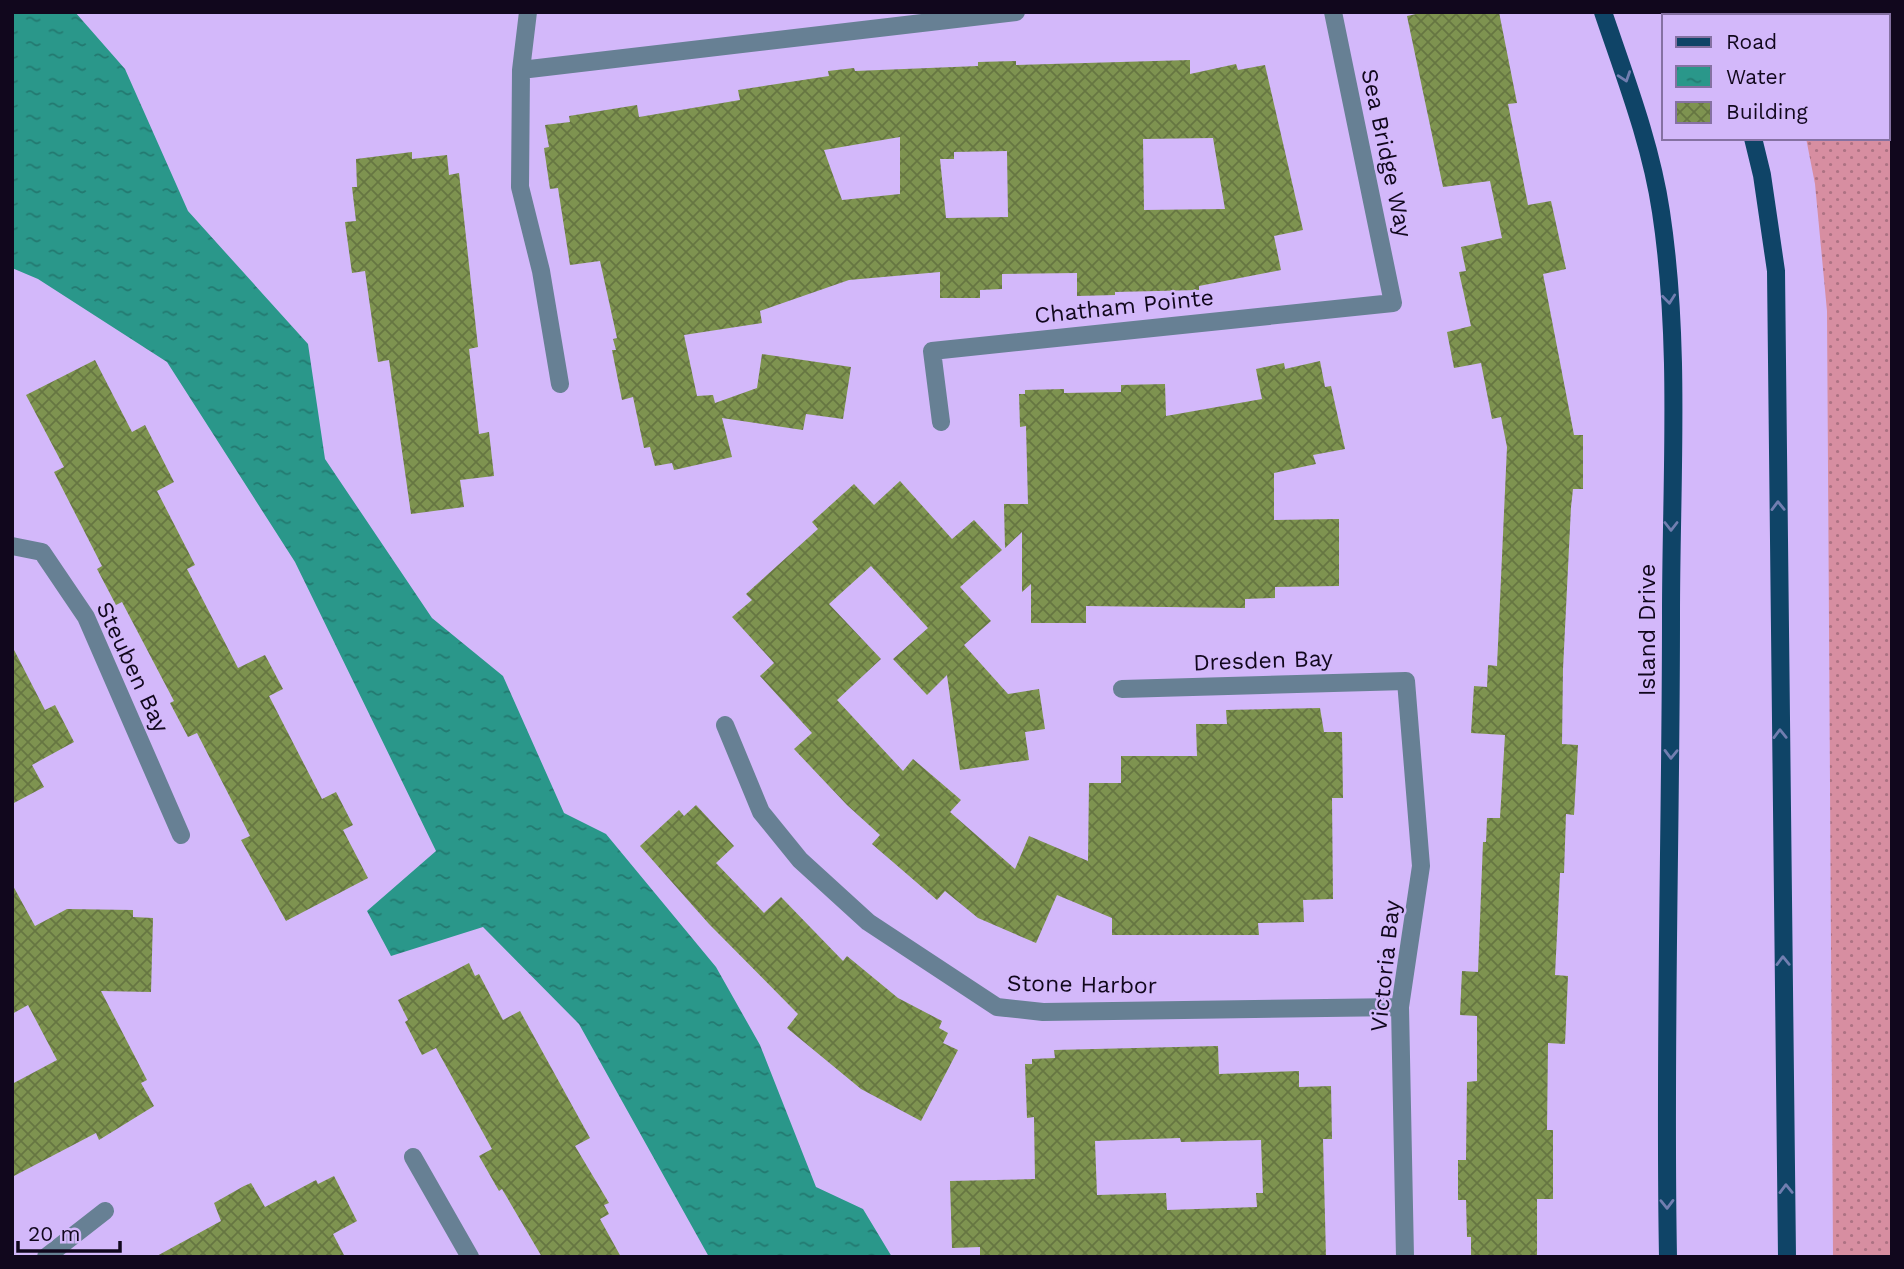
<svg xmlns="http://www.w3.org/2000/svg" width="1904" height="1269" viewBox="0 0 1904 1269" font-family="'Work Sans',sans-serif">
<style>
.grass{fill:url(#grass-dots)}
.water{fill:url(#water-ripples)}
.building{fill:url(#building-cross-hatch);fill-rule:evenodd}
.lines{fill:none;stroke-linecap:round;stroke-linejoin:round}
.minor{stroke:#678094;stroke-width:18}
.major{stroke:#0f4467;stroke-width:18}
.oneway{stroke:#717eb0}
.labels{text-anchor:middle;stroke-width:5;stroke-linejoin:round;paint-order:stroke}
.street-label{font-size:23px;fill:#11071d;stroke:#d3b8fa}
</style>
<defs>
<pattern id="grass-dots" width="8" height="8" patternUnits="userSpaceOnUse" patternTransform="scale(1.75)"><rect width="8" height="8" fill="#d78ea1"/><path d="M2 2h.1M6 6h.1" fill="none" stroke="#ad7283" stroke-width="1.8" stroke-linecap="round"/></pattern>
<pattern id="water-ripples" width="26" height="14" patternUnits="userSpaceOnUse" patternTransform="scale(1.75)"><rect width="26" height="14" fill="#2a978a"/><path d="M2 4q2-2 4 0t4 0M15 11q2-2 4 0t4 0" fill="none" stroke="#237970"/></pattern>
<pattern id="building-cross-hatch" width="8" height="8" patternUnits="userSpaceOnUse" patternTransform="scale(1.75)"><rect width="8" height="8" fill="#7e9350"/><path d="M0 0l8 8M0 8l8-8" fill="none" stroke="#667642"/></pattern>
</defs>
<rect width="100%" height="100%" fill="#d3b8fa"/>
<!-- grass -->
<path class="grass" d="M 1772,12 L 1892,12 L 1892,1257 L 1833,1257 L 1827,311 L 1815,184 L 1806,138 L 1888,138 L 1888,16 L 1773,16 Z"/>
<!-- water -->
<path class="water" d="M 12,12 L 75,12 L 125,69 L 188,211 L 308,344 L 325,459 L 432,618 L 503,676 L 564,813 L 606,834 L 716,967 L 760,1045 L 816,1187 L 863,1209 L 892,1257 L 709,1257 L 579,1024 L 483,927 L 391,956 L 367,911 L 436,851 L 295,562 L 167,362 L 38,279 L 12,268 Z"/>
<!-- building -->
<path class="building" d="M 1425,12 L 1499,12 L 1517,103 L 1508,104 L 1528,205 L 1551,201 L 1566,269 L 1543,274 L 1574,435 L 1583,435 L 1583,489 L 1573,489 L 1571,507 L 1563,669 L 1562,744 L 1578,745 L 1574,815 L 1566,814 L 1564,873 L 1560,873 L 1555,975 L 1568,976 L 1565,1044 L 1548,1043 L 1547,1130 L 1553,1130 L 1553,1199 L 1537,1199 L 1537,1257 L 1471,1257 L 1471,1237 L 1467,1237 L 1466,1200 L 1458,1200 L 1458,1160 L 1466,1160 L 1467,1082 L 1477,1081 L 1477,1016 L 1460,1015 L 1462,971 L 1478,972 L 1483,842 L 1486,842 L 1487,818 L 1500,818 L 1505,735 L 1471,733 L 1474,686 L 1487,687 L 1488,665 L 1497,666 L 1507,447 L 1501,417 L 1492,419 L 1481,363 L 1454,368 L 1447,332 L 1471,326 L 1459,272 L 1466,271 L 1461,247 L 1502,238 L 1490,181 L 1443,187 L 1407,16 Z
M 1190,60 L 1190,74 L 1236,64 L 1238,70 L 1265,65 L 1303,230 L 1274,236 L 1281,270 L 1199,286 L 1199,290 L 1115,292 L 1115,295 L 1077,296 L 1077,273 L 1002,274 L 1002,289 L 980,290 L 980,298 L 940,298 L 940,272 L 849,280 L 760,311 L 762,323 L 684,335 L 697,396 L 713,395 L 715,403 L 757,388 L 762,354 L 851,367 L 843,419 L 806,414 L 803,430 L 722,418 L 732,457 L 674,470 L 672,463 L 655,466 L 650,447 L 644,448 L 633,397 L 622,400 L 612,350 L 616,350 L 613,339 L 617,338 L 600,261 L 570,265 L 558,188 L 550,189 L 544,148 L 549,147 L 545,125 L 570,122 L 569,116 L 637,105 L 639,117 L 740,100 L 738,90 L 829,76 L 828,71 L 854,68 L 855,71 L 978,66 L 978,62 L 1016,61 L 1016,65 ZM 900,137 L 900,194 L 842,200 L 824,150 ZM 1213,138 L 1225,209 L 1144,210 L 1143,139 ZM 1007,151 L 1008,217 L 946,218 L 940,159 L 954,159 L 954,152 Z
M 412,152 L 412,159 L 447,155 L 449,175 L 459,173 L 478,347 L 469,349 L 479,434 L 489,432 L 494,476 L 460,480 L 464,507 L 411,514 L 389,360 L 378,362 L 365,271 L 352,273 L 345,222 L 356,221 L 352,187 L 357,187 L 356,159 Z
M 95,360 L 132,432 L 145,425 L 174,482 L 157,491 L 195,565 L 187,569 L 238,668 L 265,655 L 283,689 L 269,696 L 322,799 L 336,792 L 353,825 L 343,830 L 368,878 L 286,921 L 241,840 L 250,836 L 197,733 L 188,737 L 170,703 L 174,701 L 122,602 L 116,605 L 97,569 L 102,566 L 54,472 L 64,467 L 26,395 Z
M 1320,361 L 1325,387 L 1331,386 L 1345,449 L 1313,455 L 1316,464 L 1274,473 L 1274,520 L 1339,519 L 1339,586 L 1275,587 L 1275,598 L 1245,599 L 1245,608 L 1086,606 L 1086,623 L 1031,623 L 1031,584 L 1022,592 L 1022,532 L 1005,548 L 1004,504 L 1028,504 L 1026,426 L 1020,427 L 1019,394 L 1025,394 L 1025,390 L 1064,389 L 1064,393 L 1121,392 L 1121,385 L 1165,384 L 1166,416 L 1262,399 L 1256,369 L 1284,363 L 1285,369 Z
M 900,481 L 952,539 L 974,520 L 1002,550 L 960,587 L 991,621 L 964,645 L 1008,694 L 1039,689 L 1045,729 L 1025,732 L 1029,760 L 960,770 L 947,675 L 927,695 L 893,659 L 928,628 L 871,566 L 829,604 L 881,659 L 837,700 L 903,771 L 913,759 L 961,800 L 950,812 L 1015,869 L 1029,836 L 1088,861 L 1089,783 L 1121,783 L 1121,756 L 1197,756 L 1196,724 L 1227,724 L 1226,710 L 1320,708 L 1324,732 L 1342,732 L 1343,798 L 1332,798 L 1333,899 L 1303,900 L 1304,922 L 1258,923 L 1259,935 L 1112,935 L 1112,918 L 1057,895 L 1036,943 L 978,918 L 945,891 L 937,900 L 872,844 L 880,835 L 847,805 L 794,749 L 812,733 L 760,676 L 774,663 L 732,617 L 752,600 L 746,594 L 818,529 L 812,522 L 854,484 L 874,505 Z
M 12,646 L 45,710 L 55,705 L 74,742 L 32,765 L 44,787 L 12,804 Z
M 696,805 L 734,846 L 716,863 L 764,913 L 781,897 L 843,961 L 847,956 L 898,998 L 942,1021 L 939,1028 L 948,1033 L 943,1043 L 958,1050 L 921,1121 L 861,1089 L 787,1028 L 798,1014 L 709,924 L 640,846 L 679,810 L 684,816 Z
M 12,884 L 35,926 L 67,909 L 133,910 L 133,917 L 153,918 L 151,992 L 101,991 L 147,1080 L 141,1083 L 154,1106 L 99,1140 L 96,1133 L 12,1177 L 12,1084 L 57,1060 L 28,1005 L 12,1014 Z
M 469,963 L 475,976 L 479,974 L 503,1020 L 520,1011 L 590,1138 L 575,1146 L 609,1203 L 604,1205 L 609,1214 L 600,1219 L 621,1257 L 542,1257 L 502,1189 L 499,1191 L 479,1156 L 492,1149 L 436,1048 L 422,1055 L 405,1022 L 408,1020 L 398,1000 Z
M 1218,1046 L 1219,1074 L 1299,1071 L 1299,1087 L 1331,1086 L 1332,1139 L 1323,1139 L 1326,1257 L 980,1257 L 980,1247 L 952,1248 L 950,1181 L 1035,1179 L 1034,1117 L 1027,1118 L 1025,1064 L 1032,1064 L 1032,1059 L 1055,1058 L 1054,1050 ZM 1180,1138 L 1181,1142 L 1261,1140 L 1263,1193 L 1256,1193 L 1257,1207 L 1167,1210 L 1166,1193 L 1097,1195 L 1095,1141 Z
M 334,1176 L 357,1221 L 333,1234 L 345,1257 L 155,1257 L 221,1221 L 214,1203 L 244,1186 L 251,1183 L 265,1207 L 316,1180 L 318,1184 Z"/>
<g class="lines">
<!-- minor -->
<path class="minor" d="M 528,12 L 521,70 L 520,187 L 541,271 L 560,384
M 521,70 L 1016,12
M 941,422 L 932,351 L 1393,303 L 1333,12
M 12,546 L 42,552 L 86,617 L 181,835
M 1122,689 L 1406,681 L 1421,866 L 1400,1007 L 1405,1257
M 725,725 L 761,812 L 800,860 L 868,922 L 997,1007 L 1043,1012 L 1400,1007
M 413,1157 L 470,1257
M 46,1257 L 105,1211"/>
<!-- major -->
<path class="major" d="M 1603,12 C 1625,77 1651,144 1661,212 C 1681,344 1671,481 1671,614 C 1671,828 1664,1043 1668,1257
M 1719,12 L 1720,16
M 1753,138 L 1762,175 L 1776,271 L 1787,1257"/>
</g>
<!-- one-way arrows -->
<defs><path id="oneway-chevron" d="M-2-3.5L2.5 0L-2 3.5" fill="none" stroke-width="1.6" stroke-linecap="round" stroke-linejoin="round" transform="scale(1.75)"/></defs>
<g class="oneway">
<use href="#oneway-chevron" transform="translate(1625 77) rotate(71)"/>
<use href="#oneway-chevron" transform="translate(1669 299) rotate(84)"/>
<use href="#oneway-chevron" transform="translate(1778 506) rotate(-91)"/>
<use href="#oneway-chevron" transform="translate(1671 526) rotate(90)"/>
<use href="#oneway-chevron" transform="translate(1780 734) rotate(-91)"/>
<use href="#oneway-chevron" transform="translate(1671 754) rotate(91)"/>
<use href="#oneway-chevron" transform="translate(1783 961) rotate(-91)"/>
<use href="#oneway-chevron" transform="translate(1786 1189) rotate(-91)"/>
<use href="#oneway-chevron" transform="translate(1667 1204) rotate(89)"/>
</g>
<g class="labels">
<!-- street labels -->
<g class="street-label">
<text transform="translate(1387 153) rotate(78)" y="8">Sea Bridge Way</text>
<text transform="translate(1124 306) rotate(-6)" y="8">Chatham Pointe</text>
<text transform="translate(1647 630) rotate(-90)" y="8">Island Drive</text>
<text transform="translate(1263 660) rotate(-2)" y="8">Dresden Bay</text>
<text transform="translate(133 667) rotate(65)" y="8">Steuben Bay</text>
<text transform="translate(1385 966) rotate(-84)" y="8">Victoria Bay</text>
<text transform="translate(1082 984) rotate(1)" y="8">Stone Harbor</text>
</g>
</g>
<!-- border -->
<rect width="1904" height="1269" fill="none" stroke="#11071d" stroke-width="28"/>
<!-- legend -->
<rect x="1662" y="14" width="228" height="126" fill="#d3b8fa" stroke="#8571a2" stroke-width="2"/>
<rect x="1676" y="37" width="35" height="10" fill="#0f4467" stroke="#8571a2" stroke-width="2"/>
<text x="1726" y="49" font-size="21" fill="#11071d">Road</text>
<rect x="1676" y="66" width="35" height="21" fill="url(#water-ripples)" stroke="#8571a2" stroke-width="2"/>
<text x="1726" y="84" font-size="21" fill="#11071d">Water</text>
<rect x="1676" y="102" width="35" height="21" fill="url(#building-cross-hatch)" stroke="#8571a2" stroke-width="2"/>
<text x="1726" y="119" font-size="21" fill="#11071d">Building</text>
<!-- scale -->
<path d="M18 1241v10h102v-10" fill="none" stroke="#11071d" stroke-width="3.5"/>
<text x="28" y="1241" font-size="21" fill="#11071d" stroke="#d3b8fa" stroke-width="5" paint-order="stroke">20 m</text>
</svg>
